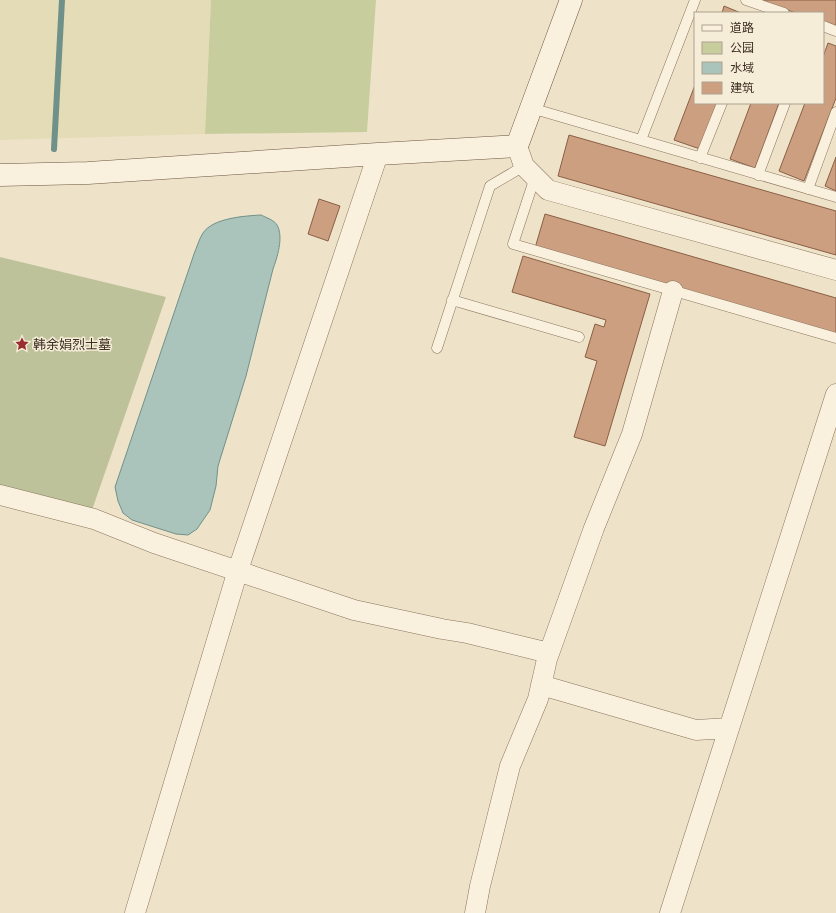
<svg xmlns="http://www.w3.org/2000/svg" width="836" height="913" viewBox="0 0 836 913" font-family="Spectral,'Noto Sans SC',serif">
<style>
.farmland{fill:#e4dcb7}
.green{fill:#c8cd9d}
.cemetery{fill:#bec29b}
.water{fill:#aac3bb;stroke:#709189}
.lines{fill:none;stroke-linecap:round;stroke-linejoin:round}
.stream{stroke:#709189;stroke-width:6}
.building{fill:#cc9f80;stroke:#8a5f44}
.lane-casing{stroke:#8b755e;stroke-width:11}
.street-casing{stroke:#8b755e;stroke-width:21}
.secondary-casing{stroke:#6d5641;stroke-width:23}
.lane{stroke:#f9f0dd;stroke-width:10}
.street{stroke:#f9f0dd;stroke-width:20}
.secondary{stroke:#f9f0dd;stroke-width:22}
.labels{text-anchor:middle;stroke-width:3;stroke-linejoin:round;paint-order:stroke}
.poi-label{font-size:13px;fill:#3c2e21;stroke:#f6edd9;text-anchor:start}
</style>
<rect width="100%" height="100%" fill="#eee3c9"/>
<!-- farmland -->
<path class="farmland" d="M 0,0 L 211,0 L 205,134 L 0,140 Z"/>
<!-- green -->
<path class="green" d="M 211,0 L 376,0 L 367,132 L 205,134 Z"/>
<!-- cemetery -->
<path class="cemetery" d="M 0,257 L 166,297 L 92,510 L 0,488 Z"/>
<!-- water -->
<path class="water" d="M 261,215 C 267,218 274,220 277,225 C 284,237 277,258 273,269 L 246,376 L 218,466 L 216,486 L 210,510 L 197,529 L 188,535 L 176,534 L 132,520 L 123,513 L 118,501 L 115,487 L 194,254 C 197,247 199,239 203,233 C 213,218 244,216 261,215 Z"/>
<g class="lines">
<!-- stream -->
<path class="stream" d="M 54,149 L 62,0"/>
</g>
<!-- building -->
<path class="building" d="M 759,0 L 836,0 L 836,27 L 823,22 L 823,13 L 796,13 Z
M 724,6 L 741,13 L 722,13 Z
M 828,43 L 836,46 L 836,98 L 804,181 L 779,171 L 805,103 L 823,103 L 823,57 Z
M 695,85 L 695,103 L 717,103 L 700,149 L 674,140 Z
M 751,103 L 779,103 L 755,168 L 730,159 Z
M 569,135 L 836,211 L 836,255 L 558,176 Z
M 836,157 L 836,191 L 825,186 Z
M 319,199 L 340,206 L 328,241 L 308,234 Z
M 545,214 L 836,298 L 836,335 L 535,248 Z
M 523,256 L 650,294 L 605,446 L 574,437 L 597,361 L 585,357 L 595,324 L 604,327 L 606,320 L 512,292 Z"/>
<g class="lines">
<defs>
<path id="lane" d="M 746,0 L 784,13
M 823,26 L 836,31
M 531,108 L 836,197
M 641,140 L 695,0
M 700,158 L 722,103
M 758,175 L 785,103
M 535,177 L 513,244 L 836,338
M 808,189 L 836,112
M 452,300 L 579,337
M 437,348 L 490,186 L 524,166"/>
<path id="street" d="M 517,146 L 524,166 L 548,190 L 836,270
M 0,495 L 94,519 L 154,543 L 354,610 L 442,629 L 467,633 L 549,653
M 541,685 L 696,730 L 729,728
M 135,913 L 238,570 L 378,154
M 475,913 L 480,886 L 510,766 L 538,699 L 547,659 L 594,528 L 632,434 L 673,291
M 670,913 L 836,394"/>
<path id="secondary" d="M 0,175 L 88,173 L 378,154 L 517,146 L 571,0"/>
</defs>
<!-- lane casing -->
<use href="#lane" class="lane-casing"/>
<!-- street casing -->
<use href="#street" class="street-casing"/>
<!-- secondary casing -->
<use href="#secondary" class="secondary-casing"/>
<!-- lane -->
<use href="#lane" class="lane"/>
<!-- street -->
<use href="#street" class="street"/>
<!-- secondary -->
<use href="#secondary" class="secondary"/>
</g>
<!-- icons -->
<defs>
<symbol id="sight-bare" viewBox="-9 -9 18 18"><path d="M0-6L1.8-2.2L6-1.7L2.9 1.2L3.7 5.4L0 3.3L-3.7 5.4L-2.9 1.2L-6-1.7L-1.8-2.2Z" fill="#992e30" stroke="#f6edd9" stroke-width="2.5" paint-order="stroke"/></symbol>
</defs>
<g fill-rule="evenodd">
<use href="#sight-bare" x="12" y="334" width="20" height="20"/>
</g>
<g class="labels">
<!-- poi labels -->
<g class="poi-label">
<text x="33" y="349">韩余娟烈士墓</text>
</g>
</g>
<!-- legend -->
<rect x="694" y="12" width="130" height="92" fill="#f6edd9" stroke="#aca18f"/>
<rect x="702" y="25" width="20" height="6" fill="#f9f0dd" stroke="#aca18f"/>
<text x="730" y="32" font-size="12" fill="#3c2e21">道路</text>
<rect x="702" y="42" width="20" height="12" fill="#c8cd9d" stroke="#aca18f"/>
<text x="730" y="52" font-size="12" fill="#3c2e21">公园</text>
<rect x="702" y="62" width="20" height="12" fill="#aac3bb" stroke="#aca18f"/>
<text x="730" y="72" font-size="12" fill="#3c2e21">水域</text>
<rect x="702" y="82" width="20" height="12" fill="#cc9f80" stroke="#aca18f"/>
<text x="730" y="92" font-size="12" fill="#3c2e21">建筑</text>
</svg>
